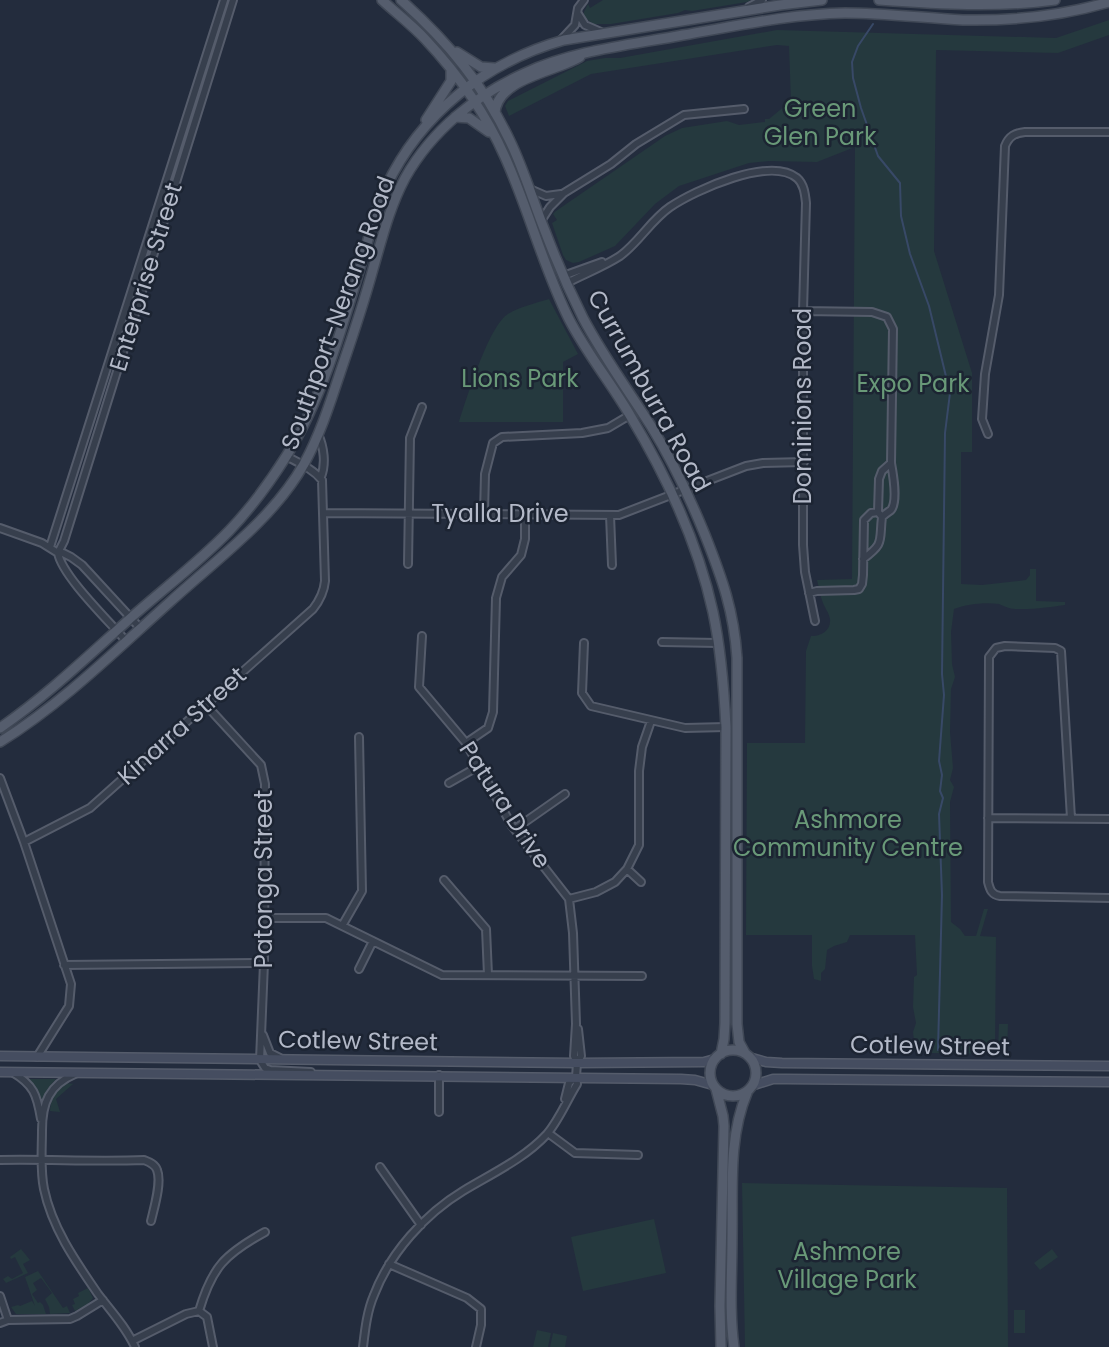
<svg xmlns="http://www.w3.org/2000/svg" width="1109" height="1347" viewBox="0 0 1109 1347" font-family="Poppins,sans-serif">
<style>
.green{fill:#25393e}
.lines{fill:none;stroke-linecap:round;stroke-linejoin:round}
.stream{stroke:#384967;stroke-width:2}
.street-casing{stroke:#555c6b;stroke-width:10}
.secondary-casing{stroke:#555c6b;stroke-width:11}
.primary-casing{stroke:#404856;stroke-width:12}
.street{stroke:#373f4d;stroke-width:6}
.secondary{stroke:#454d60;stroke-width:8}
.primary{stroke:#555d6d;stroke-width:9}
.labels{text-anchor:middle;stroke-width:5;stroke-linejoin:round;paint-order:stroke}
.park-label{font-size:24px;fill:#699978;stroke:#1c2432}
.street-label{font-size:24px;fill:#b3b9c8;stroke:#1c2432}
</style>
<rect width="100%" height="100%" fill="#232c3d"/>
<!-- green -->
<path class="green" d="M 603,0 L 751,0 L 747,2 L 692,11 L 685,10 L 678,13 L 611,24 L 593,24 L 587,19 L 584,19 L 584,12 L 588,4 L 590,8 Z
M 1109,20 L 1109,35 L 1058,53 L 936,50 L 934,251 L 972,373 L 972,452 L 961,452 L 961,584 L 982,585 L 1026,580 L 1030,575 L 1030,569 L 1036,569 L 1036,601 L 1065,602 L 1065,605 C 1052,607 1022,611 1009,608 C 1005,607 1002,605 999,604 C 985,602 967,604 954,609 L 951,632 L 952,664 L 955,677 L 951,689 L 950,732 L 953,768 L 950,780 L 954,787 L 950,802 L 951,922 L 960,929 L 965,936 L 976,936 L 984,909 L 988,909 L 980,936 L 996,937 L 995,1050 L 999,1054 L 929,1053 L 928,1050 L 915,1049 L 913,1032 L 916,1023 L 913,1007 L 914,977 L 917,975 L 915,935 L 850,935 L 847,942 L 834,946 L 827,950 L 825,969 L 821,973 L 821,981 L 814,979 L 812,966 L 812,935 L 746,935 L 747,743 L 805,743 L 806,651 L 811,636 C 821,636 831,631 830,619 C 829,613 825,608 823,603 C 820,596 819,587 817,580 L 852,579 L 855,147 L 817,162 L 769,161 L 749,163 L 679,186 L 655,204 L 615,246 L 579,262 L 573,263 L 566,260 L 563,255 L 552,223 L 557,220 L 553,214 L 556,211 L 665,136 L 682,128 L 727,121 L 739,125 L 765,122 L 765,119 L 769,119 L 791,101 L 789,46 L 777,45 L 591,74 L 509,116 L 505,106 L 508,101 L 587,61 L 605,58 L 620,58 L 777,30 L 1056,38 Z
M 549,299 L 578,354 L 563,362 L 563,422 L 459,422 C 466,400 489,325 508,314 C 519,307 536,303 549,299 Z
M 999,1024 L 1008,1024 L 1007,1051 L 998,1051 Z
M 28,1079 L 56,1079 L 47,1090 L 42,1103 L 38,1091 Z
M 63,1083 L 75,1084 L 73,1084 L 56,1099 L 60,1112 L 50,1111 C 51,1099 54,1091 63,1083 Z
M 742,1183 L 1007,1188 L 1008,1347 L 745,1347 Z
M 654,1219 L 666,1273 L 583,1291 L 571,1237 Z
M 21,1249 L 30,1260 L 23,1264 L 28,1273 L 6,1283 L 3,1279 L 8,1276 L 12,1279 L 23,1273 L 15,1257 L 11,1259 L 10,1257 Z
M 1052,1249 L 1058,1257 L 1040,1270 L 1034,1263 Z
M 38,1271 L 63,1308 L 67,1306 L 70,1313 L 50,1314 L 49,1307 L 45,1299 L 52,1293 L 41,1278 L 33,1283 L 37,1290 L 32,1294 L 38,1303 L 40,1302 L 43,1305 L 46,1314 L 16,1314 L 11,1307 L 18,1305 L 20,1306 L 32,1301 L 35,1306 L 25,1277 Z
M 88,1288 L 93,1298 L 88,1304 L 75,1311 L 72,1305 L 75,1304 L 73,1299 L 79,1296 L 78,1293 Z
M 1014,1310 L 1025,1310 L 1025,1333 L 1014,1333 Z
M 537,1330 L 551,1333 L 548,1347 L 533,1347 Z
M 553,1333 L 567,1336 L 565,1347 L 550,1347 Z"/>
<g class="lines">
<!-- stream -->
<path class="stream" d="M 873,24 L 858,46 L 852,62 L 853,78 L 861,108 L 878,156 L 900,183 L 901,216 L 910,254 L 929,306 L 950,393 L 945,433 L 942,674 L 944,695 L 939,761 L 942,775 L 940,791 L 943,798 L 939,814 L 942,895 L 938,1050"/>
<defs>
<path id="street" d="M 749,7 L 762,0
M 578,14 L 585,25 L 601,32
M 561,40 L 575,25 L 578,8 L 584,0
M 530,189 L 546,196 L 561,194
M 541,221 L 550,207 L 564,193 L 611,164 L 636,144 L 684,115 L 744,109
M 563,276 L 602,262
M 567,283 C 584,274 603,267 620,256 C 639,242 651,220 670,207 C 695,190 770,156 797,178 C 804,184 805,194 806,203 L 803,311 L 803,545 L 805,572 L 815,621
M 803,311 L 872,312 L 887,317 L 893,329 L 891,463 C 893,474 898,501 891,510 C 888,512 885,514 882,517 L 878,512 L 879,479 L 882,471 L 891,463
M 318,434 C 324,447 326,464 321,477
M 988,434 L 982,419 L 985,374 L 999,295 L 1005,146 C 1009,136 1015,133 1025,132 L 1109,132
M 324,513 L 619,515 L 746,466 L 763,463 L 804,462
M 484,514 L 485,474 L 493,443 L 502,437 L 582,433 L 608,428 L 630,415
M 610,515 L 612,565
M 0,528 L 42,543 L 58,553 L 63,553 L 71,557 L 82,565 L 140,628
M 50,547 L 224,0
M 58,553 L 64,541 L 233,0
M 58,553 C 62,576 109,621 126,641
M 863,559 C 885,543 879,541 882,517
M 408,564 L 410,438 L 422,407
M 809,593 L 817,591 L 854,590 L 859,589 L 862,584 L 863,575 L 864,520 L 871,513 L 878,512
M 662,642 L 718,643
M 584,643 L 582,693 L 591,706 L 685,728 L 726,727
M 206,705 L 261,765 L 265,784 L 264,963 L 260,1060 L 265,1068 L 270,1070 L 311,1072
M 466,743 L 488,728 L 493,712 L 496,598 L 502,577 L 521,555 L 525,539 L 525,515
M 0,778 L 24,842 L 71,984 L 69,1006 L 37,1057
M 449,783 L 479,766
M 988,818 L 1109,819
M 1071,818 L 1061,651 L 1055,648 L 1005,646 L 996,648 L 989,657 L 988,882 C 990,890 992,895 1000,896 L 1109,898
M 515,829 L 565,794
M 24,842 L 90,808 L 313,609 C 320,600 324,592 325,581 L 322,480 C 313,469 299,463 286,456
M 627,869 L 641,882
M 444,880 L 486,929 L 488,975
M 569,899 L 596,892 L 615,882 L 627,869 L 639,845 L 639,771 L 642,747 L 651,721
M 264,918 L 326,918 L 442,975 L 642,976
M 342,926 L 362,891 L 359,737
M 64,965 L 264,963
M 359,969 L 373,941
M 263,1035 L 270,1053 L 280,1058
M 577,1063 L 581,1056 L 578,1029
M 12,1072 C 34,1085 37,1095 41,1119
M 75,1074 C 49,1085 42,1103 42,1130 C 42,1149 40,1170 44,1189 C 52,1228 76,1262 98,1294 C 111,1311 126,1327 135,1347
M 565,1099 L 569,1083 L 574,1078
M 439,1112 L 439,1075
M 548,1133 L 575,1153 L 638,1155
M 0,1160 C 48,1159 96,1162 144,1160 C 149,1162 155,1164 157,1170 C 162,1182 154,1208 151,1221
M 380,1167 L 421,1225
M 389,1264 L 467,1298 L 481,1309 L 481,1325 L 476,1347
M 0,1296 L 8,1320
M 199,1311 C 212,1267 225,1254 265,1232
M 0,1323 L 8,1320 L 70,1319 L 77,1316 L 103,1300
M 132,1341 L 186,1314 L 199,1311 L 207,1317 L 213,1347
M 363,1347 C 365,1330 367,1311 374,1295 C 390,1253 425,1214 463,1191 C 491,1174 524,1159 547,1134 C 559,1120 567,1100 577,1084 L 576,1077 L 577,1063 L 574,1056 L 576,1024 L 573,933 L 569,899 L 512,826 L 466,743 L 419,687 L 422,636"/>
<path id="secondary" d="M 0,1056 L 577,1063 L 704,1062 L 715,1059
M 752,1058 L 766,1062 L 782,1063 L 1109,1066
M 0,1072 L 681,1079 L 695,1080 L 713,1085
M 754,1085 L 773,1079 L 786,1079 L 1109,1082"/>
<path id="primary" d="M 382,0 C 396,13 412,25 425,39 C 457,73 486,114 505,157 C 529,210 543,267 569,319 C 587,354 612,384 631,417 C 667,477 698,543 713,612 C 721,650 724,688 726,727 L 725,1023 L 724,1039 L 721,1054
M 401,0 C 448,42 483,84 510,141 C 524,170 533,201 545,231 C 556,260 569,290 583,318 C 603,356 628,390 651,426 C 672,460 690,498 705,535 C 722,578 734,611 737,658 L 737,1024 L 739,1042 L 745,1053
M 879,0 C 938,4 997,8 1055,0
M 457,52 L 481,67 L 494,68
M 495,113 C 497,78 556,72 580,57
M 455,117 L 469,118 L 489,132
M 426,120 L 451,81 L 451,71
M 0,728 C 49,694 90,654 134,615 C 166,587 200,561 229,531 C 251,508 270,482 287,455 C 324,395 343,324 363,258 C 370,234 375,209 386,187 C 421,113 486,62 564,40 L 780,5 L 822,0
M 0,742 C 63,703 116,650 171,601 C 217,559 273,519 304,464 C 321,433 331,400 342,367 C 353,335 364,302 373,269 C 382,238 390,206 405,178 C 432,130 476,95 525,73 C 575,50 630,45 683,35 C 736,26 790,14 845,13 C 884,13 923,18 963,20 C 1013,21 1061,16 1109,2
M710 1073a23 23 0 1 1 46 0a23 23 0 1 1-46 0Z
M 716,1089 L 723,1116 L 724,1126 L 720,1306 L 721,1347
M 734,1347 C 729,1311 732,1274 732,1238 C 733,1189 728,1138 747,1093"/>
</defs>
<!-- street casing -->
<use href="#street" class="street-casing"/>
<!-- secondary casing -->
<use href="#secondary" class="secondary-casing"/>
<!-- primary casing -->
<use href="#primary" class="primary-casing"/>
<!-- street -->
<use href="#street" class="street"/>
<!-- secondary -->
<use href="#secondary" class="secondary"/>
<!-- primary -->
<use href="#primary" class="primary"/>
</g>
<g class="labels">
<!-- park labels -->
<g class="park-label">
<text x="820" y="117">Green<tspan x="820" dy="28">Glen Park</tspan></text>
<text x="520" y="387">Lions Park</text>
<text x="913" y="392">Expo Park</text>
<text x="848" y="828">Ashmore<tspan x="848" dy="28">Community Centre</tspan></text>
<text x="847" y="1260">Ashmore<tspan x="847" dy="28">Village Park</tspan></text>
</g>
<!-- street labels -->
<g class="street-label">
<text transform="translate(146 277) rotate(-73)" y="8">Enterprise Street</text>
<text transform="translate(338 313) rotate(-70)" y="8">Southport-Nerang Road</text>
<text transform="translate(649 391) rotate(61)" y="8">Currumburra Road</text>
<text transform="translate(803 406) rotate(-90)" y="8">Dominions Road</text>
<text x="500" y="522">Tyalla Drive</text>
<text transform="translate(182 726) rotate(-42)" y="8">Kinarra Street</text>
<text transform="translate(505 805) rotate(57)" y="8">Patura Drive</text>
<text transform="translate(264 879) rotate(-90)" y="8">Patonga Street</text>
<text transform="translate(358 1041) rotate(1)" y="8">Cotlew Street</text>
<text transform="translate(930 1046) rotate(1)" y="8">Cotlew Street</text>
</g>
</g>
</svg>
